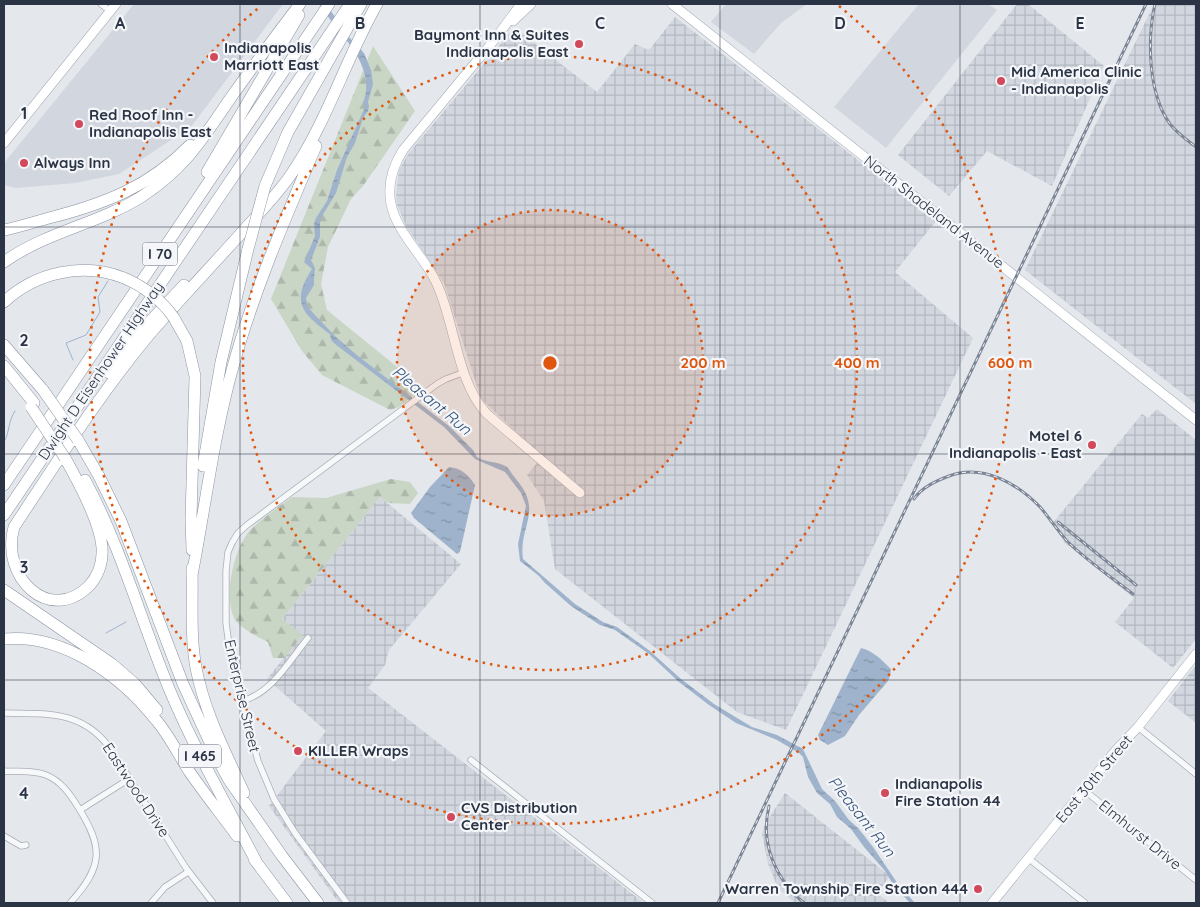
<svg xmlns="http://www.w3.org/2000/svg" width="1200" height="907" viewBox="0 0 1200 907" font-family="Quicksand,sans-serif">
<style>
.built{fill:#d2d6de}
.industrial{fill:url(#industrial-grid)}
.forest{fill:url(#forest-firs)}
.water{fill:url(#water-ripples)}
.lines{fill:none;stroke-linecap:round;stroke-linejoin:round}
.stream{stroke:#9fb4cc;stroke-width:1}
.street-casing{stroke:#a9aeb7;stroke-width:7}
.secondary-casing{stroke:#a9aeb7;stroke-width:10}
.primary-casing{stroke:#a3abb8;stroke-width:10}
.highway-casing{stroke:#8b94a3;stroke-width:12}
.street{stroke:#f7f8fa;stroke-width:5.5}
.secondary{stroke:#fff;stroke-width:9}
.primary{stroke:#fff;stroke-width:9}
.highway{stroke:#fff;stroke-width:11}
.rail-casing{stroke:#7d8696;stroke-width:3}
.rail{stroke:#f4f6f9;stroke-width:1;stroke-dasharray:4;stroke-linecap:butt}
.highway-bridge-casing{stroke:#8b94a3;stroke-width:12;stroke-linecap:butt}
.highway-bridge{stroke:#fff;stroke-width:11}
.grid{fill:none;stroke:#2b3445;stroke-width:1;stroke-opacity:0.55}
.ring{fill:none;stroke:#df570f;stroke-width:2.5;stroke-dasharray:2.5 5}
.poi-dot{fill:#d1495b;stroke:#f4f6f9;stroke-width:2}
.labels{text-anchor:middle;stroke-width:4.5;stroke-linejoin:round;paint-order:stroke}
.shield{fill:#f4f6f9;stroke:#676e7b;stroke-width:1}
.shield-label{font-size:14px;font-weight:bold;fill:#2b3445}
.poi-label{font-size:15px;font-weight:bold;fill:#2b3445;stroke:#f4f6f9;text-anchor:start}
.street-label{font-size:15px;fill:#2b3445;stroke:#f4f6f9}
.water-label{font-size:16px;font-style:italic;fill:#34527a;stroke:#f4f6f9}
.grid-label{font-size:16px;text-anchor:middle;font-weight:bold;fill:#2b3445;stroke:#f4f6f9;stroke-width:4.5;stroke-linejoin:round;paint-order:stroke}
.centre{fill:#df570f;stroke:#f4f6f9;stroke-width:2.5}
.ring-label{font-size:15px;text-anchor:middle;font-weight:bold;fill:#df570f;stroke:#f4f6f9;stroke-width:4.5;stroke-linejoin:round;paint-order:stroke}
</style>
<defs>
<pattern id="industrial-grid" width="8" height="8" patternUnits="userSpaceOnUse" patternTransform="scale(1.25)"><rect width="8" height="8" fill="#d2d6de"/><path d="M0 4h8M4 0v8" fill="none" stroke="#b4b8c0"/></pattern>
<pattern id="forest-firs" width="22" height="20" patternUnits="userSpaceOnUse" patternTransform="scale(1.25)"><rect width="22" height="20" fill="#c9d6c5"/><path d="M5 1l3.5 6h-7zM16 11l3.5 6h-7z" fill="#adb8ab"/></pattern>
<pattern id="water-ripples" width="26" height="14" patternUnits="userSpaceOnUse" patternTransform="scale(1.25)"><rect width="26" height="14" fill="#9fb4cc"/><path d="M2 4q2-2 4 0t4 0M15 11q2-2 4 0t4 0" fill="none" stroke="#8293a7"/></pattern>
</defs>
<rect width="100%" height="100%" fill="#e4e7ec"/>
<!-- built -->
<path class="built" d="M 134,4 L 283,4 L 191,127 L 119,174 L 75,183 L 16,188 L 4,185 L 4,163 Z
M 726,4 L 807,4 L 781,23 L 754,54 L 711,22 Z
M 919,4 L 988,4 L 997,10 L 886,148 L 834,107 Z"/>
<!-- industrial -->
<path class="industrial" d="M 1017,4 L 1028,4 L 1104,66 L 1052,186 L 987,151 L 949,196 L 898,155 Z
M 1154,4 L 1196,4 L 1196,404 L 1025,270 Z
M 675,17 L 936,221 L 895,272 L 973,338 L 786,730 L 737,712 L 555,569 L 544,501 L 527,475 L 536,464 L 537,451 L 481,399 L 444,283 L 406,226 L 397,205 L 396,193 L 399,170 L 408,154 L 507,36 L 515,28 L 597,92 L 635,44 L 646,49 L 650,49 Z
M 1157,409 L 1196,440 L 1196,639 L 1173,668 L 1115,622 L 1134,598 L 1065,543 L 1052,524 L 1142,414 L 1148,418 Z
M 380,497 L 461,564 L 389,650 L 385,665 L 368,688 L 644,903 L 339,903 L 269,806 L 326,731 L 267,679 L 302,635 L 282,619 Z
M 1196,665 L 1196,723 L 1168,701 Z
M 785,793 L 890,876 L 877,893 L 889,903 L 795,903 L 778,888 L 768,864 L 762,834 L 764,826 Z"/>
<!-- forest -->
<path class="forest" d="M 373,46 L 415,111 L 363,186 L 351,199 L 328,247 L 321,284 L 327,310 L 423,388 L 399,407 L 390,410 L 322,375 L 302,351 L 271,299 Z
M 391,479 L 410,482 L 418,493 L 410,504 L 388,503 L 380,497 L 282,619 L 303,635 L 284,658 L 273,658 L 268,642 C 259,638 238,627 234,618 C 224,595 233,554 247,534 C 255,523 280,506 292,497 L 326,498 Z"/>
<!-- water -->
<path class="water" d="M 319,4 L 326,4 L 349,37 L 364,53 L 371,70 L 373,84 L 368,102 L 369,106 L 368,111 L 363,118 L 355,143 L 347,157 L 336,193 L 322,216 L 320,223 L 320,237 L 311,260 L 315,268 L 314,279 L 314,285 L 306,298 L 308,307 L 313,313 L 336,337 L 358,356 L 449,426 L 473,450 L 477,457 C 486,463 498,461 507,467 C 510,470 513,476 516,479 C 544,512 518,526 523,559 L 575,604 L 603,622 L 617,627 L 650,651 L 681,679 L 714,704 L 752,727 L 777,735 L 803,749 L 822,789 L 835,801 L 849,820 L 858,828 L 873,847 L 898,884 L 915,903 L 910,903 L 894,886 L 885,871 L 864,847 L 851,829 L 837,817 L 830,804 L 817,793 L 808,777 L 803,757 L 799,753 L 777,740 L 736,723 L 709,705 L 679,682 L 649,654 L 615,630 L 600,625 L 571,606 L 545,583 L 539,576 L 520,561 L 518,544 L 526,506 L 521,493 L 505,472 L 475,459 L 444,427 L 335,344 L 331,340 L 330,334 C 303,314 290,303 312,269 L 304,262 L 315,236 L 314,224 L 316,218 L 327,201 L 337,170 L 365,107 L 363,103 C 378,64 337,33 319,4 Z
M 449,467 C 461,468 469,475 475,485 L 460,552 L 457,554 L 414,518 L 411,513 L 430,487 Z
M 861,648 C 872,650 883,661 891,669 L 890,676 L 888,681 L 859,715 L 845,736 L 828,745 L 820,740 L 818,735 Z"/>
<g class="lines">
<!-- stream -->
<path class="stream" d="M 73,360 L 66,343 L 86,335 L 100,312 L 98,297 L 108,281
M 4,442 C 10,432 8,421 15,411
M 106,633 L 126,622"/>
<defs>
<path id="street" d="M 101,4 L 110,11
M 242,701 C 272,693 289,661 308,638
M 4,713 C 48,714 84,710 112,751 L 186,868 L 213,903
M 1138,727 L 1196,774
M 471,760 L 652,903
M 4,771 C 18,772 33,770 46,775 C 61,781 70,794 78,807 C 104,848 103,867 70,903
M 1084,790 L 1196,880
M 80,810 L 129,779
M 4,836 L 21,846 L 26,845
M 1028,858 L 1085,903
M 151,903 L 165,887 L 188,872
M 347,903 L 295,833 L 274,799 L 258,761 L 236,679 L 231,660 L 226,623 L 226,571 L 228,552 L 232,543 L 238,533 L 247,525 L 437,384 L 446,379 L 465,372"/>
<path id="secondary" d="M 521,4 L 495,39 L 403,150 C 393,166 387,184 391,204 C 397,233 422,254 435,280 C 455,319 456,382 487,414 L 580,493
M 513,21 L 531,4
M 4,143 L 116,4
M 992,903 L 1117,749 L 1138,727 L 1196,654"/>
<path id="primary" d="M 672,4 L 1196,420"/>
<path id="highway" d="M 207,172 L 299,15
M 265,186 L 288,132 L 361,4
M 4,230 C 19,227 34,222 49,218 C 104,204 149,187 190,145
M 4,262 C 46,232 98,224 141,197 C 186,168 203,138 232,96 C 254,65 277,34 300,4
M 4,302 C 36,272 83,262 124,278
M 174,318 L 187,341 L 195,376 L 191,519 L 192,550
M 4,345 L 43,390
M 4,366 L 34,403
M 109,373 L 142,330 L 184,285
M 78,440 L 99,476 L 121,521 L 183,684 L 218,760 L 229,780 L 282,856 L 318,903
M 65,458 C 78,481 100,522 102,547 C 103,561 99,575 89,586 C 49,625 0,577 14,527 C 57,462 99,395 149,335 C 179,300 212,266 243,231 C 260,212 278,194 292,173 C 327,122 346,58 377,4
M 203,466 L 221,362 L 248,249
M 85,480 C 121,547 141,621 170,691 C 195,750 227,806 257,863
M 4,485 L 329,4
M 4,515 L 350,4
M 192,568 C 193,601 190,635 196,668 C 205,714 225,751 244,793
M 192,575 C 206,503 214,433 234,363 C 255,288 286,217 316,146
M 4,590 L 112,664 L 135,684 L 157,710
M 4,639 C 63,633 121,676 156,720 C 169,735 178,754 189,771 C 204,793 221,814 237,836
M 254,859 L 287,903"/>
</defs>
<!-- street casing -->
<use href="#street" class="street-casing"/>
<!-- secondary casing -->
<use href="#secondary" class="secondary-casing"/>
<!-- primary casing -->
<use href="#primary" class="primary-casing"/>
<!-- highway casing -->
<use href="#highway" class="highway-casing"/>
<!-- street -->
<use href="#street" class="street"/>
<!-- secondary -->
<use href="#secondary" class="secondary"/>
<!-- primary -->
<use href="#primary" class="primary"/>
<!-- highway -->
<use href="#highway" class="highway"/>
<defs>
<path id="rail" d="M 1155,4 C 1147,38 1148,94 1170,124 C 1177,133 1187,140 1196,147
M 914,499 C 922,487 936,481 949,476 C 983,463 1018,484 1041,508 C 1050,519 1058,531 1067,541 C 1087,561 1111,577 1133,594
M 1058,522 L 1136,585
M 769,806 C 760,843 775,879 804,903
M 718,903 L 1146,4"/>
</defs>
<!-- rail casing -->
<use href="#rail" class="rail-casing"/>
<!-- rail -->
<use href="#rail" class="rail"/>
<defs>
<path id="highway-bridge" d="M 248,249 L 265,186
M 124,278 C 145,287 161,299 174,318
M 43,390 L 78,440
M 31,407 L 65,458"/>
</defs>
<!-- highway-bridge casing -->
<use href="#highway-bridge" class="highway-bridge-casing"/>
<!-- highway-bridge -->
<use href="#highway-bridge" class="highway-bridge"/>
</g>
<!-- grid -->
<path class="grid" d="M 240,4 L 240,903M 480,4 L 480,903M 720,4 L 720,903M 960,4 L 960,903M 4,227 L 1196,227M 4,454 L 1196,454M 4,680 L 1196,680"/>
<!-- distance rings -->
<circle cx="550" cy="363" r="153" fill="#df570f" fill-opacity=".12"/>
<g class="ring">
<circle cx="550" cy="363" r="153"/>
<circle cx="550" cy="363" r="307"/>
<path d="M839 6A460 460 0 1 1 261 6"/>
</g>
<!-- markers -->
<g class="poi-dot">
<circle cx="579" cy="44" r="5"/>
<circle cx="214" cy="57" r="5"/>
<circle cx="1001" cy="81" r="5"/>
<circle cx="79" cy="124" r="5"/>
<circle cx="24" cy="163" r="5"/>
<circle cx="1092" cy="445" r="5"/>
<circle cx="298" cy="751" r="5"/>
<circle cx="885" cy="793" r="5"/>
<circle cx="451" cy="817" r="5"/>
<circle cx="978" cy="889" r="5"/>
</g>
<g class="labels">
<!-- shield labels -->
<g class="shield">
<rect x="142.5" y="242.5" width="35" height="23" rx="4"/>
<rect x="179" y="744.5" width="42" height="23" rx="4"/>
</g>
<g class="shield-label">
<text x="160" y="259">I 70</text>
<text x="200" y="761">I 465</text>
</g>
<!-- poi labels -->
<g class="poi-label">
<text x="569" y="40" text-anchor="end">Baymont Inn &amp; Suites<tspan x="569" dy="17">Indianapolis East</tspan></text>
<text x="224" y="53">Indianapolis<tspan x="224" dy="17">Marriott East</tspan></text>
<text x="1011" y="77">Mid America Clinic<tspan x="1011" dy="17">- Indianapolis</tspan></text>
<text x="89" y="120">Red Roof Inn -<tspan x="89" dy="17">Indianapolis East</tspan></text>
<text x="34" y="168">Always Inn</text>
<text x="1082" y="441" text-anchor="end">Motel 6<tspan x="1082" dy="17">Indianapolis - East</tspan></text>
<text x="308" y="756">KILLER Wraps</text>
<text x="895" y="789">Indianapolis<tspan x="895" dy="17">Fire Station 44</tspan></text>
<text x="461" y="813">CVS Distribution<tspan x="461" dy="17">Center</tspan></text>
<text x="968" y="894" text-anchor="end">Warren Township Fire Station 444</text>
</g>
<!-- street labels -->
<g class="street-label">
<text transform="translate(934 212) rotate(38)" y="5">North Shadeland Avenue</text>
<text transform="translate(101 371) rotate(-56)" y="5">Dwight D Eisenhower Highway</text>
<text transform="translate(242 696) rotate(77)" y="5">Enterprise Street</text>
<text transform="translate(1094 779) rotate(-50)" y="5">East 30th Street</text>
<text transform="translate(136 790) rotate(57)" y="5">Eastwood Drive</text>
<text transform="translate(1140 835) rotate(39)" y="5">Elmhurst Drive</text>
</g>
<!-- water labels -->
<g class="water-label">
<text transform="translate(432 400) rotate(40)" y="6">Pleasant Run</text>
<text transform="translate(862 816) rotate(52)" y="6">Pleasant Run</text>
</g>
</g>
<g class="grid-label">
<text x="120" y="29">A</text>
<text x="360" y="29">B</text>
<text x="600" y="29">C</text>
<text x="840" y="29">D</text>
<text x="1080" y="29">E</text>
<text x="24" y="119">1</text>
<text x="24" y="346">2</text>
<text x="24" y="573">3</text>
<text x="24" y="799">4</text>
</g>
<circle cx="550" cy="363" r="8" class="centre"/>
<g class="ring-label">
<text x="703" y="368">200 m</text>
<text x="857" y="368">400 m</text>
<text x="1010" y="368">600 m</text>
</g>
<!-- border -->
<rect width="1200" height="907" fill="none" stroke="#2b3445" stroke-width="10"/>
</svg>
